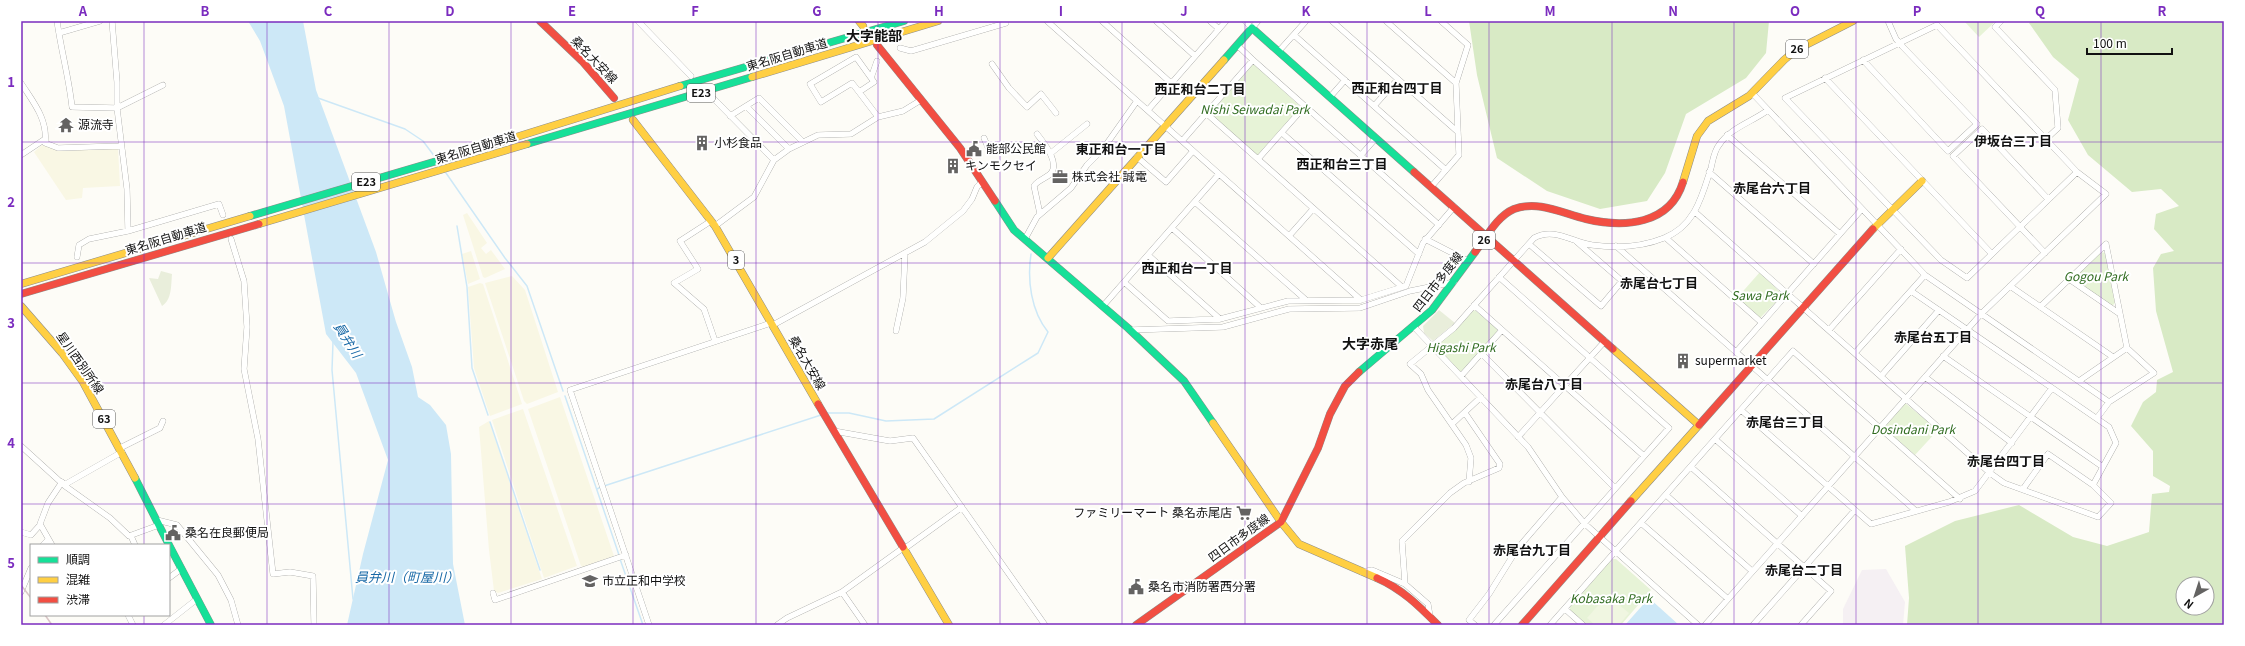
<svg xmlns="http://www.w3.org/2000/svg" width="2245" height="646" viewBox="0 0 2245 646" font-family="Georgia,'Noto Sans JP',serif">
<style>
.industrial{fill:#f5f0f3}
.farmland{fill:#f9f7e4}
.green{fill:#e7f3d7}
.forest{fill:#d8eac5;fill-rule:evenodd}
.cemetery{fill:#e9eedb}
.pitch{fill:#f0f6e1}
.water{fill:#cde8f7}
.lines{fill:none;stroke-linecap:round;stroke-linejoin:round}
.stream{stroke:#cde8f7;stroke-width:1.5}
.street-casing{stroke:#979795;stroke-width:6}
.fast-casing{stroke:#8e8d8b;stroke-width:8}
.slow-casing{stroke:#8e8d8b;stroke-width:8}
.jam-casing{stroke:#8e8d8b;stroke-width:8}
.street{stroke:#fffffe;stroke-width:5.5}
.fast{stroke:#16e098;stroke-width:7}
.slow{stroke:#ffcf43;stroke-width:7}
.jam{stroke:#f24e42;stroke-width:7}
.rail{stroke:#d9c6c7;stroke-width:1.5}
.grid{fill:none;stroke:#7b2cbf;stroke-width:1;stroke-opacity:0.55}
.labels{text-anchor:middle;stroke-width:4;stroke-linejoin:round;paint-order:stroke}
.shield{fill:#fff;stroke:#585858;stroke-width:1}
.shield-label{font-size:11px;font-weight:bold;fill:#111}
.street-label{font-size:12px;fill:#111;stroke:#fff}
.park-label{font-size:12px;font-style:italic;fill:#2f6b1f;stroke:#fff}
.poi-label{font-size:12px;fill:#111;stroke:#fff;text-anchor:start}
.neighbourhood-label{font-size:13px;font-weight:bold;fill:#111;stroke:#fff}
.water-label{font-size:13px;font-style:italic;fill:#1768a6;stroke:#fff}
.quarter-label{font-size:14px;font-weight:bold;fill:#111;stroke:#fff}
.neatline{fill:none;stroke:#7b2cbf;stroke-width:1.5}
.grid-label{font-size:13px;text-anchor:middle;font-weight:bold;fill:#7b2cbf}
</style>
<rect width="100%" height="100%" fill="#fdfcf7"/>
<!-- industrial -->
<path class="industrial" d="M 1886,569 L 1905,602 L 1903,625 L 1843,625 L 1843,609 L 1862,570 Z"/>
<!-- farmland -->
<path class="farmland" d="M 42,145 L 62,151 L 118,148 L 120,186 L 83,188 L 82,198 L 66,200 L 34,152 Z
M 467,213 L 487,243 L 481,248 L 486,254 L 491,250 L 505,269 L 485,278 L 483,277 L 463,215 Z
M 471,251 L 480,279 L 468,284 L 462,254 Z
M 512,276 L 525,290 L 558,392 L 527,404 L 524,401 L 485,283 Z
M 480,283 L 483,284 L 522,404 L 490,416 L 474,368 L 468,287 Z
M 560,397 L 614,556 L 583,567 L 581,566 L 528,409 Z
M 523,409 L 577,566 L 544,578 L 492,420 Z
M 489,421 L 542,579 L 498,593 L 494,591 L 489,550 L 479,427 Z"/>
<!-- green -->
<path class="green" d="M 1964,21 L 1996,21 L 1979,37 Z
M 1253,64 L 1255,64 L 1301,107 L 1258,155 L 1256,155 L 1210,114 Z
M 2101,252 L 2105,253 L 2115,303 L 2112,306 L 2075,280 L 2074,278 Z
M 1760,272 L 1783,295 L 1760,318 L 1737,298 Z
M 1473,310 L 1476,311 L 1497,329 L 1497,332 L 1462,371 L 1459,371 L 1437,347 L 1437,345 L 1457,329 Z
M 1905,403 L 1938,430 L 1915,455 L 1885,429 L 1885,426 Z
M 1612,559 L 1616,559 L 1651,590 L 1621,625 L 1587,625 L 1570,610 L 1570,607 Z"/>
<!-- forest -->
<path class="forest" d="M 1469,21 L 1769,21 L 1766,53 L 1746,78 L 1686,114 L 1665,173 L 1647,201 L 1600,209 L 1547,191 L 1497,158 L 1477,75 Z
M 2031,21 L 2224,21 L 2224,625 L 1907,625 L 1909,598 L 1905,546 L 1955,521 L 2019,505 L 2073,537 L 2107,546 L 2149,532 L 2152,494 L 2169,492 L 2170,486 L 2153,476 L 2153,451 L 2131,426 L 2143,402 L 2156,392 L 2157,380 L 2173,372 L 2156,311 L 2153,268 L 2161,254 L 2174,251 L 2154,229 L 2156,214 L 2179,206 L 2161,189 L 2132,192 L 2088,155 L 2068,120 L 2079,79 L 2053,57 L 2029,23 ZM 2183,584 L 2207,584 L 2207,608 L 2183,608 Z"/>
<!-- cemetery -->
<path class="cemetery" d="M 161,271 L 172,274 C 171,285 172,300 162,306 L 149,278 L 158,279 Z
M 1439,310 L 1455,323 L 1433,341 L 1424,333 L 1423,326 Z"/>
<!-- pitch -->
<path class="pitch" d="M 1607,595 L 1629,613 L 1619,625 L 1595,625 L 1587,618 Z"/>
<!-- water -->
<path class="water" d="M 248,21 L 303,21 L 316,90 L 376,252 L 396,322 L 412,367 L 418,397 L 430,405 L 446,425 L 451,454 L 453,564 L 465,625 L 347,625 L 363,554 L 388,460 L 356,373 L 326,334 L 284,106 L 260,41 Z
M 1649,598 L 1679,625 L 1625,625 Z"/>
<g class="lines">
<!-- stream -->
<path class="stream" d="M 318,98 L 405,129 L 423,141 L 435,157
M 446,173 L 505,258 L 527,286 L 563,391
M 457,226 L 467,287 L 472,368 L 488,415
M 333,342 L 332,370 L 353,599
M 565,396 L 619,555
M 827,413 L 849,413 L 886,421 L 934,419 L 1038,353 L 1048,332 C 1031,311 1027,280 1031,254
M 490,422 L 540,570
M 604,486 L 821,415
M 597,489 L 601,487
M 620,559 L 643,625"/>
<defs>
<path id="street" d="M 57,21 C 61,50 69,78 72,107 L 117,108 L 163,85
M 112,21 L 117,82 L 117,108 L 127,189 L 128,231
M 638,21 L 691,76
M 1047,21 L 1361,300
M 1102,21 L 1171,83
M 1156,21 L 1195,56
M 1210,21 L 1219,29
M 1245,21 L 1252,28 L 1258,21
M 1332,21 L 1458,132
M 1386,21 L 1456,83
M 2001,21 L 1995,27 L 2055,90 L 2058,128 L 2046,139
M 59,33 L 100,21
M 1294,35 L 1446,170
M 1237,45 L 1253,60
M 900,48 L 911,51 L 1006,23
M 1279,51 L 1306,21
M 1863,60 L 1948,151 L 1977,124 L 1902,46 L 1896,39 L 1888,21
M 992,64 L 1009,88 L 1027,107 L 1041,94 L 1056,113
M 871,78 L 877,61
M 1825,78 L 1991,253
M 21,83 C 33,102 48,119 45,143 L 58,148 L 120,146
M 859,92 L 852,83 L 821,102 L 810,84 L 856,57 L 874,82 L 859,92 L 878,117
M 1752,93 L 1925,275 L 2109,402 L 2097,418
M 1330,97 L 1345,80
M 714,99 L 774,160
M 746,106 L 759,98 L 803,142
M 1374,106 L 1398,79
M 1148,110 L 1226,21
M 1206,113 L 1402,287
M 730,116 L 746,106 L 789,149
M 1282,133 L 1419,254
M 1037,134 C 1044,143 1062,165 1049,175 C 1044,179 1037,181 1034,186 L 1040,214
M 1727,135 L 1840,234
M 984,138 L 990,152
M 1182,141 L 1253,60 L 1439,225
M 1051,153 L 1087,124
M 21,155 L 45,139
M 1361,155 L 1376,138
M 1137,157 L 1166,182 L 1193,151
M 1258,159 L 1305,106
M 1709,172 L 1814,264
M 1431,187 L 1459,155 L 1456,83 L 1468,45 L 1441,21
M 1195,202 L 1306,300
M 1695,212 L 1990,473 L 2004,483 L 2098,517 L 2111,503 L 2093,485 L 2048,454 L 2023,489
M 711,221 L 680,241 L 698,269 L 674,283 L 704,309 L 715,341
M 715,226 L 754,197 L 774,160 L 789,149 L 818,135 L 851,134 L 878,117 L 903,111 L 921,100
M 1172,228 L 1261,308
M 1289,236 L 1313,209
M 1666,238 L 1761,322
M 231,239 L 244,281 L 247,327 L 244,369 L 258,439 L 273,574 L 290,572 L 313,576 L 314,625
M 1025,239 L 1037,217 L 1071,188 L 1087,165 L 1103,149 L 1137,101
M 1425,239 L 1468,261
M 1529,244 L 1601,306 L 1622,281 L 1577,242
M 1616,246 L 1916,511
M 2045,253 L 1953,156 L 1982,129 L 2048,199
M 1148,255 L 1220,319
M 77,257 L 79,245 L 89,239 L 128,231 L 219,204 L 223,215
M 2069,279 L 2120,314
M 1124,282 L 1168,321 L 1220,319 L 1288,301 L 1361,300 L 1406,286 L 1423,243 L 1454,207
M 2010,286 L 2113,357
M 1911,291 L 2109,427 L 2116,443 L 2093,485
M 1474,305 L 1644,456
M 1103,306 L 1219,174
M 2040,307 L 2106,244
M 773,325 L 925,242 L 963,211 L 972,199 L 977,187 L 982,182
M 1414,327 L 1528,447 L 1562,497 L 1584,523 L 1698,625
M 1130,330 L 1223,327 L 1289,309 L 1360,308 L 1410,291 L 1454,282
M 1829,330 L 1901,249
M 896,331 L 903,298 L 905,254
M 1736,352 L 1862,209
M 1481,353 L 1615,488
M 1855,353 L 1925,275
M 1943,356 L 2103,467
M 1461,376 L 1502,330
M 1881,376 L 1939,310
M 1925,377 L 2012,443
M 2079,381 L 2127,348 L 2106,244
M 2109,402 L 2154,373 L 2127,348
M 1741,410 L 1871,524 L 1949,502 L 1975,491 L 2052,388
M 1452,424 L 1481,397
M 834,431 L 890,441 L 913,438 L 1045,625
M 1518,437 L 1605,341
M 1715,439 L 1802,516
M 21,446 L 65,486 L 110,518 L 129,536 L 159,525
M 120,448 L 160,428 L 163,421
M 1691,467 L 1831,591 L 1801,625
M 1469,482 L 1471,458 L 1466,445 L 1428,390 L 1421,374 L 1410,364 L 1454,328 L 1534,238 C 1554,227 1572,242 1592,245 C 1615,248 1642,247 1664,238 C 1695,226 1702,196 1711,168 C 1713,160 1714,151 1719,145 C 1730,128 1752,122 1768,110
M 64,485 L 122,452
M 1666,495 L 1752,571
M 157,520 L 177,525 L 218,575 L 231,600 L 238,625
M 1641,523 L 1728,599
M 21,532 L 31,535 L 40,525
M 131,536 L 135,545
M 43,545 L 48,540
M 52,545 L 40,524 L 48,503 L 62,482
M 904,549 L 962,507
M 1362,572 L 1372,570 L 1405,584 L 1402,541 L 1450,493 L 1464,483 L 1499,468 L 1500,464 L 1465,413
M 169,578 L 181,569
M 1405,584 L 1428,604 L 1430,616
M 21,592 L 31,568
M 842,592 L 865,625
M 493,593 L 495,600 L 626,555
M 1565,609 L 1583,625
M 128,615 L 133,625
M 164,625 L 197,599
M 649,625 L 570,390 L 771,323
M 777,625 L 787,618 L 842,592 L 903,548
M 1475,625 L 1469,620 L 1489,594 L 1517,549 L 1562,497
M 1494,625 L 1669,428 L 1499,277
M 1550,625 L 1793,351 L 1960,499
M 1705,625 L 1981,314 L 2106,194 L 2077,172 L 1937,25 L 1785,98 L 1941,260 L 1967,278 L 2077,172
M 1753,625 L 1855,510"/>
<path id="fast" d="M 1224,60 L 1252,28 L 1414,172
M 680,86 L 904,21
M 527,144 L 752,77
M 995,201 L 1014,230 L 1128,328 L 1184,381 L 1213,423
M 250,216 L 481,148
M 1359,372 L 1432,310 L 1475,252
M 135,478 L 169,545
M 169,545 L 211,625"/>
<path id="slow" d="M 859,21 L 863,26
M 752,77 L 938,21
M 633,120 L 715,226 L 818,404
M 481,148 L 680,86
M 1683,182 L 1697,136 L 1708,121 L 1749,96 L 1784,60 L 1796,50 L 1853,21
M 259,224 L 527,144
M 1873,229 L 1922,181
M 1048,258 L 1224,60
M 21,284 L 250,216
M 21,306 L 62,353 L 83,382 L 135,478
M 1613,349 L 1699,425 L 1631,501
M 1213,423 L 1281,522 L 1299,544 L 1377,578
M 903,547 L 949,625"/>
<path id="jam" d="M 540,21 L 582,61 L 614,98
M 877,45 L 960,148 L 995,201
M 1414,172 L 1613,349
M 1475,252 C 1486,238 1497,216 1514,209 C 1538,200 1562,213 1586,219 C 1624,228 1670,225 1683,182
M 21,294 L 259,224
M 818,404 L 903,547
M 1699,425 L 1873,229
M 1377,578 C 1402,589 1419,606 1438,625
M 1136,625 L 1281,522 L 1318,448 L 1330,414 L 1345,386 L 1359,372
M 1522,625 L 1631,501"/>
</defs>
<!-- street casing -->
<use href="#street" class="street-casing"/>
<!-- fast casing -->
<use href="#fast" class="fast-casing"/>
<!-- slow casing -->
<use href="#slow" class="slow-casing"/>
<!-- jam casing -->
<use href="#jam" class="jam-casing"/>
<!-- street -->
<use href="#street" class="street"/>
<!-- fast -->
<use href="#fast" class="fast"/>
<!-- slow -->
<use href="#slow" class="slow"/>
<!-- jam -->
<use href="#jam" class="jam"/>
<!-- rail -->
<path class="rail" d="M 21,585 L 31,598
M 45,615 L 52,625"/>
</g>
<!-- grid -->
<path class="grid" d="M 144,21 L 144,545M 267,21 L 267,625M 389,21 L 389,625M 511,21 L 511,625M 633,21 L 633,625M 756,21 L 756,625M 878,21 L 878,625M 1000,21 L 1000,625M 1122,21 L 1122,625M 1245,21 L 1245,625M 1367,21 L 1367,625M 1489,21 L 1489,625M 1612,21 L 1612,625M 1734,21 L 1734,625M 1856,21 L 1856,625M 1978,21 L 1978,625M 2101,21 L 2101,625M 21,142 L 2224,142M 21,263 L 2224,263M 21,383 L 2224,383M 21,504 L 2224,504M 144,615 L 144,625"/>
<!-- icons -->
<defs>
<symbol id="temple-bare" viewBox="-9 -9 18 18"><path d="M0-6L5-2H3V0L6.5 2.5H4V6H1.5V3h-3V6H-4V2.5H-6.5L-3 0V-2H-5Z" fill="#646362" stroke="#fff" stroke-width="2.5" paint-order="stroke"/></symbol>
<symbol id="building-bare" viewBox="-9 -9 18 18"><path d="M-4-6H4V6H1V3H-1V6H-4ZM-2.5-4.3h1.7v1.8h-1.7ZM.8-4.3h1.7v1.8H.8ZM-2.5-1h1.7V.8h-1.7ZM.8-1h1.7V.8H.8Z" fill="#646362" stroke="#fff" stroke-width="2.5" paint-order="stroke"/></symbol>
<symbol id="civic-bare" viewBox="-9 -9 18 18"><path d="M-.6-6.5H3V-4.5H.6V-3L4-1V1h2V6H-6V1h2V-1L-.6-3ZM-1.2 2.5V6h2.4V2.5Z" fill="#646362" stroke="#fff" stroke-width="2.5" paint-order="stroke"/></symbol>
<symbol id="office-bare" viewBox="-9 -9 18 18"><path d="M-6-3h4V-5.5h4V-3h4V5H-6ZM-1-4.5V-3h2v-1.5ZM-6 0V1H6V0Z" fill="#646362" stroke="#fff" stroke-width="2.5" paint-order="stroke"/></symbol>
<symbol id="supermarket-bare" viewBox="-9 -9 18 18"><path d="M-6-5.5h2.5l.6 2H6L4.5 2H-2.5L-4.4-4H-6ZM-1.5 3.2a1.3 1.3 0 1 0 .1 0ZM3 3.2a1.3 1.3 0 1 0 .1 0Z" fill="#646362" stroke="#fff" stroke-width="2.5" paint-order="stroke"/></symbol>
<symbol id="school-bare" viewBox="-9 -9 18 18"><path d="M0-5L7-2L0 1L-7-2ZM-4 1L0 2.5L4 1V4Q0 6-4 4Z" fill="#646362" stroke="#fff" stroke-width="2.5" paint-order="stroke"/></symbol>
</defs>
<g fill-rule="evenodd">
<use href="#temple-bare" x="55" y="114" width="22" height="22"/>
<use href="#building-bare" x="691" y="132" width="22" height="22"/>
<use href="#civic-bare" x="963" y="138" width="22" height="22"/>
<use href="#building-bare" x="942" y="155" width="22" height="22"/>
<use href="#office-bare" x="1049" y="166" width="22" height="22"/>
<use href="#building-bare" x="1672" y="350" width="22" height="22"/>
<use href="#supermarket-bare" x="1233" y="502" width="22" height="22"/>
<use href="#civic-bare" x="162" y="522" width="22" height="22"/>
<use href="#school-bare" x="579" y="570" width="22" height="22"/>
<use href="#civic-bare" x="1125" y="576" width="22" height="22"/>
</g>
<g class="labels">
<!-- shield labels -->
<g class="shield">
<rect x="1786" y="40" width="22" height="18" rx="3"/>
<rect x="687" y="84" width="28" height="18" rx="3"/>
<rect x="352" y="173" width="28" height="18" rx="3"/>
<rect x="1473" y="231" width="22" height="18" rx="3"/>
<rect x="728" y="251" width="16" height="18" rx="3"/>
<rect x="93" y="410" width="22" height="18" rx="3"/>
</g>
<g class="shield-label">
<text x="1797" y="53">26</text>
<text x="701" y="97">E23</text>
<text x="366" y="186">E23</text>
<text x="1484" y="244">26</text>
<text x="736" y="264">3</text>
<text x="104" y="423">63</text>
</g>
<!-- street labels -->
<g class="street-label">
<text transform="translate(787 55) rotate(-17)" y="4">東名阪自動車道</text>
<text transform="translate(594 60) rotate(46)" y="4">桑名大安線</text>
<text transform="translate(476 148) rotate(-17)" y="4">東名阪自動車道</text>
<text transform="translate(166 239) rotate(-17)" y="4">東名阪自動車道</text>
<text transform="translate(1438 282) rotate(-52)" y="4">四日市多度線</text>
<text transform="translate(80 363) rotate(55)" y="4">星川西別所線</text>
<text transform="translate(807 363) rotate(60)" y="4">桑名大安線</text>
<text transform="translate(1239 538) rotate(-36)" y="4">四日市多度線</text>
</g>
<!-- park labels -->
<g class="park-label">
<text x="1255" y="114">Nishi Seiwadai Park</text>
<text x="2096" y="281">Gogou Park</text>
<text x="1760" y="300">Sawa Park</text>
<text x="1461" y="352">Higashi Park</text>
<text x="1913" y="434">Dosindani Park</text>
<text x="1611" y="603">Kobasaka Park</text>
</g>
<!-- poi labels -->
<g class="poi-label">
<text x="78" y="129">源流寺</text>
<text x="714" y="147">小杉食品</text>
<text x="986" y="153">能部公民館</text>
<text x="965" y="170">キンモクセイ</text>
<text x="1072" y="181">株式会社 誠電</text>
<text x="1695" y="365">supermarket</text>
<text x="1232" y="517" text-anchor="end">ファミリーマート 桑名赤尾店</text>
<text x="185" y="537">桑名在良郵便局</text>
<text x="602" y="585">市立正和中学校</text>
<text x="1148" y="591">桑名市消防署西分署</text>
</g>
<!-- neighbourhood labels -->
<g class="neighbourhood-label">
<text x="1397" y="93">西正和台四丁目</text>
<text x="1200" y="94">西正和台二丁目</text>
<text x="2013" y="146">伊坂台三丁目</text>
<text x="1121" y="154">東正和台一丁目</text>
<text x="1342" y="169">西正和台三丁目</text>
<text x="1772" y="193">赤尾台六丁目</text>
<text x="1187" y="273">西正和台一丁目</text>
<text x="1659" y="288">赤尾台七丁目</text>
<text x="1933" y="342">赤尾台五丁目</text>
<text x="1544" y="389">赤尾台八丁目</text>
<text x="1785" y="427">赤尾台三丁目</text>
<text x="2006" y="466">赤尾台四丁目</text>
<text x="1532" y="555">赤尾台九丁目</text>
<text x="1804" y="575">赤尾台二丁目</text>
</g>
<!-- water labels -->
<g class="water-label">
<text transform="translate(348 340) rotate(57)" y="5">員弁川</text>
<text x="407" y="582">員弁川（町屋川）</text>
</g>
<!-- quarter labels -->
<g class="quarter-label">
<text x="874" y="41">大字能部</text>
<text x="1370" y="349">大字赤尾</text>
</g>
</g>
<!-- border -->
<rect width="2245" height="646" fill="none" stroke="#ffffff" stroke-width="44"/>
<!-- legend -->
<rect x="30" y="544" width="140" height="72" fill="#ffffff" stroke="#a0a0a0"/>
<rect x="38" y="557" width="20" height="6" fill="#16e098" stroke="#a0a0a0"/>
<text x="66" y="564" font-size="12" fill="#111111">順調</text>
<rect x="38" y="577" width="20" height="6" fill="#ffcf43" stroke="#a0a0a0"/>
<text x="66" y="584" font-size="12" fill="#111111">混雑</text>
<rect x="38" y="597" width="20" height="6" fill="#f24e42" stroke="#a0a0a0"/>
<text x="66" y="604" font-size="12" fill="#111111">渋滞</text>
<!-- north arrow -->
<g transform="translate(2195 596) rotate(219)"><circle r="19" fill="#ffffff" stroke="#a0a0a0"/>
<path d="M0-3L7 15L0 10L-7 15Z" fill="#646362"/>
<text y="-6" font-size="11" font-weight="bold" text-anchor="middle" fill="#111111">N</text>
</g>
<!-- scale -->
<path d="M2087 48v6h85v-6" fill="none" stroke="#111111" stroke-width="2"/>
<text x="2093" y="48" font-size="12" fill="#111111" stroke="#ffffff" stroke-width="3" paint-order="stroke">100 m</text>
<rect x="22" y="22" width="2201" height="602" class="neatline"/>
<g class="grid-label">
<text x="83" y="16">A</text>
<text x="205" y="16">B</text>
<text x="328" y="16">C</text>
<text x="450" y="16">D</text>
<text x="572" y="16">E</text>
<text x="695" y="16">F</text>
<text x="817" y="16">G</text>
<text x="939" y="16">H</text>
<text x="1061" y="16">I</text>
<text x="1184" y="16">J</text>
<text x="1306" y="16">K</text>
<text x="1428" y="16">L</text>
<text x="1550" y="16">M</text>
<text x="1673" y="16">N</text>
<text x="1795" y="16">O</text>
<text x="1917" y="16">P</text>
<text x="2040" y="16">Q</text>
<text x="2162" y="16">R</text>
<text x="11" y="87">1</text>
<text x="11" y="207">2</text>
<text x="11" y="328">3</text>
<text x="11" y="448">4</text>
<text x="11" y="568">5</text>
</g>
</svg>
